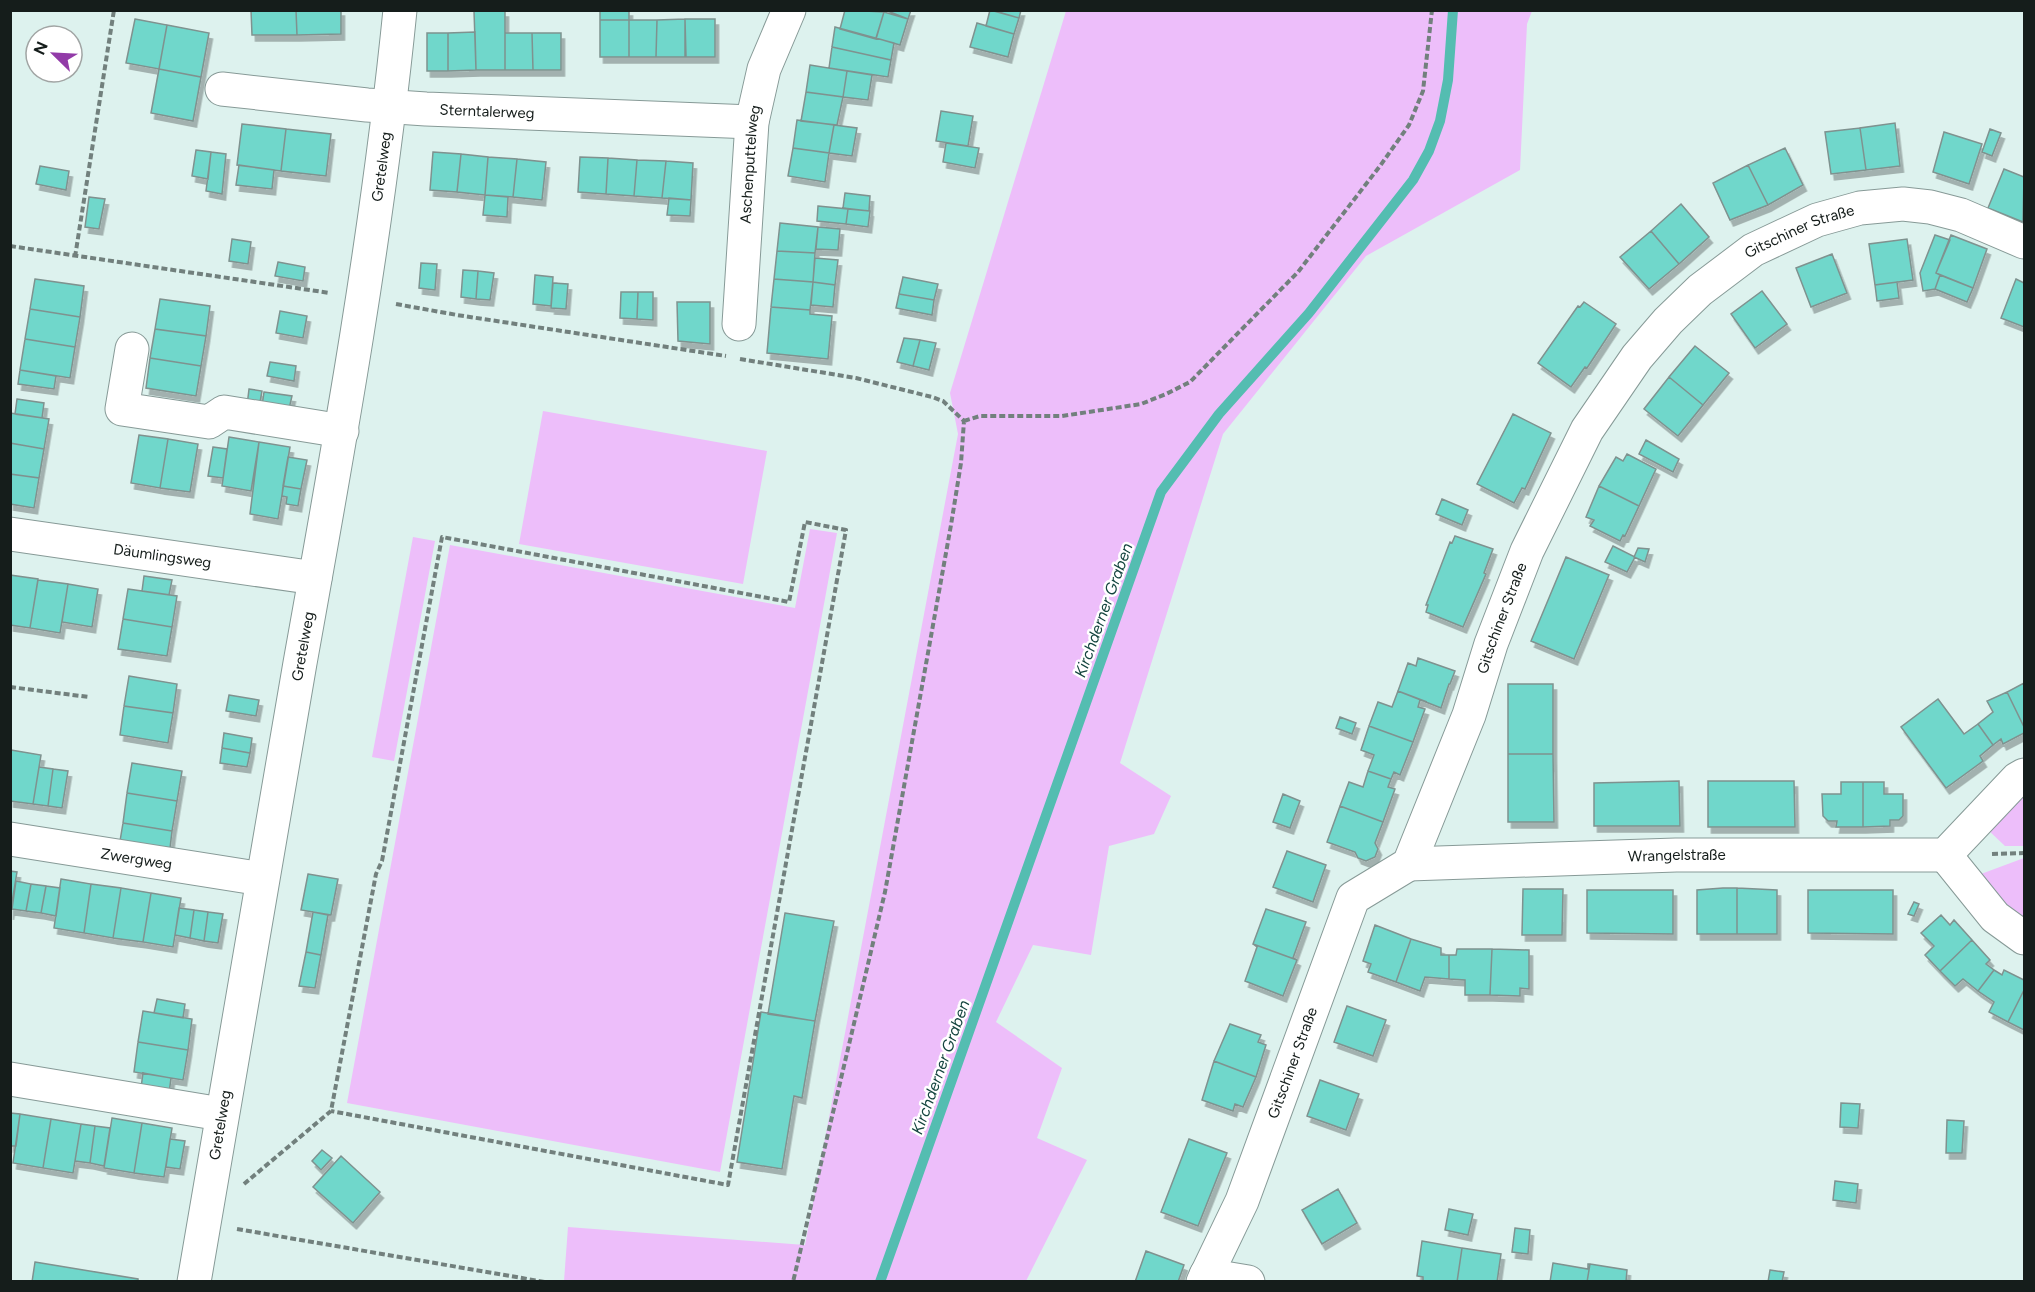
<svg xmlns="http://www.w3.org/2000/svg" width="2035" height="1292" viewBox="0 0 2035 1292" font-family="Figtree,sans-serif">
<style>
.green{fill:#edbefa}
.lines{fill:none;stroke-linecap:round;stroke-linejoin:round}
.stream{stroke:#54bdb1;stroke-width:10}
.building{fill:#6fd7cb;stroke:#7f928f;stroke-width:1.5;filter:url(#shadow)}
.minor-casing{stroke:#879a97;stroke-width:35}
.path{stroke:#72807d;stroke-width:4;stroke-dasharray:6 3;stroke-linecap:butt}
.minor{stroke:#fff;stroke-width:33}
.labels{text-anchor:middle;stroke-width:5;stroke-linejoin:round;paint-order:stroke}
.street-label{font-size:15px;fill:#151d1b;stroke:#fff}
.water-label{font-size:16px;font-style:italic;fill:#14443f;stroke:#fff}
</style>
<defs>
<filter id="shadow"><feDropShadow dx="3.5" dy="6" stdDeviation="0" flood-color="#0004"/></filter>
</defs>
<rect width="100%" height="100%" fill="#ddf2ee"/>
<!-- green -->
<path class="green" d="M 1066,11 L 1532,11 L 1527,24 L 1520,170 L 1366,256 L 1223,434 L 1120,763 L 1171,796 L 1154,834 L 1109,846 L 1091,955 L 1033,945 L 996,1022 L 1062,1068 L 1037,1138 L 1087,1160 L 1026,1281 L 564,1281 L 568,1227 L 805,1245 L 958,434 L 950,393 Z
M 543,411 L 767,451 L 743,584 L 519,544 Z
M 810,529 L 837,533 L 720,1172 L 347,1103 L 450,545 L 795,608 Z
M 413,537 L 435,541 L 394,761 L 372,757 Z
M 2024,792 L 2024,846 L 2005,846 L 1987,829 Z
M 2024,858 L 2024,920 L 1995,894 L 1981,874 Z"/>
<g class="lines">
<!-- stream -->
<path class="stream" d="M 880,1282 L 1161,492 L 1219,414 L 1309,313 L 1413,180 L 1429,151 L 1440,121 L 1448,80 L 1453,10"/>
</g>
<!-- building -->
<path class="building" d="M 251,10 L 296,10 L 297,35 L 252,35 Z
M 296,10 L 341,10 L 341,34 L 297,35 Z
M 600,10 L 629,10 L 629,20 L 600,20 Z
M 845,10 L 884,12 L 876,39 L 840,29 Z
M 885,10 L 911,10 L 908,19 Z
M 990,10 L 1019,18 L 1014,34 L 986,26 Z
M 992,10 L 1021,10 L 1019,18 Z
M 474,11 L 505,11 L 505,70 L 476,70 Z
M 884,12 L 908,19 L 900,45 L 876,38 Z
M 135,19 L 167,25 L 159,69 L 126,63 Z
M 685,19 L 715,19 L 715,57 L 686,57 Z
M 685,19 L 685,57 L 656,57 L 657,20 Z
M 600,20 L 629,20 L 629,57 L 600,57 Z
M 629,20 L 657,20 L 656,57 L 629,57 Z
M 977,23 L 1014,34 L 1008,57 L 970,47 Z
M 167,25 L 209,33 L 201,77 L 159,69 Z
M 835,27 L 894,43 L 891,60 L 832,47 Z
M 475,32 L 476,70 L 448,71 L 448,33 Z
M 427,33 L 448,33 L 448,71 L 427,71 Z
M 505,33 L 532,33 L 533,70 L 505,70 Z
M 532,33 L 561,33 L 561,70 L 533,70 Z
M 832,47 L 891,60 L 888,77 L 829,68 Z
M 810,65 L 847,71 L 843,97 L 806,92 Z
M 159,69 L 201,77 L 193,121 L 151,113 Z
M 847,71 L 872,75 L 868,100 L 843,97 Z
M 806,92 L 843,97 L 837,125 L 801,121 Z
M 941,111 L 973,116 L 968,146 L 936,141 Z
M 797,120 L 834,125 L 829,153 L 793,148 Z
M 1895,123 L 1900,166 L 1866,170 L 1860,128 Z
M 242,124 L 286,129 L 281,171 L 237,165 Z
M 834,125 L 857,128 L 852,156 L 829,153 Z
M 1860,128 L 1866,170 L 1831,174 L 1825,132 Z
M 286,129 L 331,134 L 326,176 L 281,171 Z
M 1990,129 L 2001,133 L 1992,156 L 1982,152 Z
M 1944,132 L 1982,144 L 1969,184 L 1933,172 Z
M 946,143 L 979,148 L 975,168 L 943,162 Z
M 793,148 L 829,153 L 825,182 L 788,176 Z
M 1785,148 L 1803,185 L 1768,205 L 1748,165 Z
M 196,150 L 211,152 L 208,179 L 192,176 Z
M 211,152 L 226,154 L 222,194 L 206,191 Z
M 433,152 L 461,154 L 457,192 L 430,190 Z
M 461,154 L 488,157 L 485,195 L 457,192 Z
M 488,157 L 517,159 L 513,197 L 485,195 Z
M 580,157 L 608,158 L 606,194 L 578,192 Z
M 608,158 L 637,160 L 634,196 L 606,194 Z
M 517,159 L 546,162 L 542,200 L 513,197 Z
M 637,160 L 666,161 L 662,198 L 634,196 Z
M 666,161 L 693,163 L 691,200 L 662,198 Z
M 239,165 L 274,170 L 272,189 L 236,185 Z
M 1748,165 L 1768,205 L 1730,220 L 1713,183 Z
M 40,166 L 69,171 L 66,190 L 36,184 Z
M 2004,169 L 2024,177 L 2023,222 L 1988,208 Z
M 845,193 L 870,196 L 869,211 L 843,208 Z
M 485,195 L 508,197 L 507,217 L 483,215 Z
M 89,197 L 105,199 L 99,229 L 85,227 Z
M 669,198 L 691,200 L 690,216 L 667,215 Z
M 1681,204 L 1709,237 L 1679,264 L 1651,231 Z
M 818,206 L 848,209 L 846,224 L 817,221 Z
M 848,209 L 870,211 L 868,227 L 846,224 Z
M 780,223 L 818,227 L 815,253 L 777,251 Z
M 818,227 L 840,229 L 838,250 L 816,249 Z
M 1651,231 L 1679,264 L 1649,289 L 1620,257 Z
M 1935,235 L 1950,240 L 1936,273 L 1940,275 L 1935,289 L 1923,291 L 1920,273 Z
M 1951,235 L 1987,249 L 1973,288 L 1936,273 Z
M 232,239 L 251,242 L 248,264 L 229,261 Z
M 1907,239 L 1913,280 L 1875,285 L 1869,244 Z
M 777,251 L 815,253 L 813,282 L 774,279 Z
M 1832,254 L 1847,293 L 1811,307 L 1796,268 Z
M 815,258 L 838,260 L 835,285 L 813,282 Z
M 278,262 L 305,267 L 303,281 L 275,276 Z
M 421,263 L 437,264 L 435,290 L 419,288 Z
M 463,270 L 478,271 L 476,299 L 461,297 Z
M 478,271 L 494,273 L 490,300 L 476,299 Z
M 535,275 L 553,277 L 551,306 L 533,304 Z
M 1940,275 L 1973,288 L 1967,302 L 1935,289 Z
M 903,277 L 938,284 L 934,300 L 899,294 Z
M 35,279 L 84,286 L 80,317 L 30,309 Z
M 774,279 L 813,282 L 810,310 L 771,307 Z
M 2016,279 L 2024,283 L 2024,327 L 2001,318 Z
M 813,282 L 835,285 L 833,307 L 811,305 Z
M 1897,282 L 1899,298 L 1877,301 L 1875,285 Z
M 553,283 L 568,284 L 566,309 L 551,308 Z
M 1762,291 L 1787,324 L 1755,348 L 1731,314 Z
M 621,292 L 638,292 L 637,319 L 620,318 Z
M 638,292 L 653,292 L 653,320 L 637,319 Z
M 899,294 L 934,300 L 932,315 L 896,308 Z
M 160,299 L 210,306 L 206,336 L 155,329 Z
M 677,302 L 710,302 L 710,344 L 678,341 Z
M 1584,302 L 1616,324 L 1587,368 L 1585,367 L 1571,387 L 1538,363 L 1578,306 L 1580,307 Z
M 771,307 L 810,310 L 810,314 L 832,316 L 828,359 L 767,353 Z
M 30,309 L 80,317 L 75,347 L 25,339 Z
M 280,311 L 307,316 L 303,338 L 276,333 Z
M 155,329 L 206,336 L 201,366 L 150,358 Z
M 904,338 L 920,340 L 913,366 L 897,362 Z
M 25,339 L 75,347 L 70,378 L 20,370 Z
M 920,340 L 936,343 L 929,370 L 913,366 Z
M 1695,346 L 1729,373 L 1703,405 L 1669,377 Z
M 150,358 L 201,366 L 196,396 L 146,388 Z
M 270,362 L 296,366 L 294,381 L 267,376 Z
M 20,370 L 56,376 L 54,389 L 18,384 Z
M 1669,377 L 1703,405 L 1678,436 L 1644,409 Z
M 249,389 L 262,391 L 259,408 L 247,406 Z
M 264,392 L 292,396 L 289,409 L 262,406 Z
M 17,399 L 44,403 L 42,418 L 15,414 Z
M 10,413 L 49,419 L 44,449 L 10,443 Z
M 1513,414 L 1551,433 L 1525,489 L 1522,488 L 1514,503 L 1477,484 Z
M 139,435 L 168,439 L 160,488 L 131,483 Z
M 229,437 L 259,442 L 251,491 L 222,486 Z
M 168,439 L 198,444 L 190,492 L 160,488 Z
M 1646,440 L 1679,459 L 1673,472 L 1639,454 Z
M 259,442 L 290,447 L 278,519 L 250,514 Z
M 10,443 L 44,449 L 39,478 L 10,474 Z
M 213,447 L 227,449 L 223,478 L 208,476 Z
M 1627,454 L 1656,469 L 1639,506 L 1599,486 L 1616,457 L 1623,461 Z
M 288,457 L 307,460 L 301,489 L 283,486 Z
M 10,474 L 39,478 L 34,508 L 10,504 Z
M 283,486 L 301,489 L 298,506 L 286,504 L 287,497 L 282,496 Z
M 1599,486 L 1639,506 L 1625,536 L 1623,535 L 1620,541 L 1590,526 L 1594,520 L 1586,517 Z
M 1442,499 L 1468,510 L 1462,525 L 1436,514 Z
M 1455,536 L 1493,549 L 1484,573 L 1486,574 L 1463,627 L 1426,612 L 1428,605 L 1426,605 L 1450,542 L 1452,543 Z
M 1613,546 L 1635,557 L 1627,572 L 1605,562 Z
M 1638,548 L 1649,549 L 1645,562 L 1634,557 Z
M 1566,557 L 1609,575 L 1574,659 L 1531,641 Z
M 10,575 L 38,579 L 30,628 L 10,625 Z
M 144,576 L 172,580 L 169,595 L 142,591 Z
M 38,580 L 68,584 L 60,633 L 30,628 Z
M 68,584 L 98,589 L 92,627 L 62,622 Z
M 128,589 L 177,596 L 172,627 L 123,619 Z
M 123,619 L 172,627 L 167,656 L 118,649 Z
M 1418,658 L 1455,671 L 1450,684 L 1449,684 L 1441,708 L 1398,691 L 1408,663 L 1416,666 Z
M 129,676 L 177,684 L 173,713 L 124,706 Z
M 2024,683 L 2024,727 L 2007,692 Z
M 1508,684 L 1553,684 L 1553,754 L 1508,754 Z
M 1398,691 L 1427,702 L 1420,700 L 1418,707 L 1425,709 L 1413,742 L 1369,726 L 1378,702 L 1392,707 Z
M 2007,692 L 2024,727 L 2024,733 L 2003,744 L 2001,739 L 1993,745 L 1978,724 L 1993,712 L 1987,701 Z
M 229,695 L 259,700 L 256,716 L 226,711 Z
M 1938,699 L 1964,734 L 1978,724 L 1993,745 L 1980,756 L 1983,761 L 1946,788 L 1901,727 Z
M 124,706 L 173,713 L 168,743 L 120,735 Z
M 1340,717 L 1356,723 L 1352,734 L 1336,728 Z
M 1369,726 L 1413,742 L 1400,775 L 1394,772 L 1391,779 L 1368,771 L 1374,755 L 1361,750 Z
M 224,733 L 252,738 L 250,753 L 222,748 Z
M 222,748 L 250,753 L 247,767 L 220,763 Z
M 11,750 L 41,755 L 33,804 L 10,801 Z
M 1508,754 L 1553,754 L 1554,822 L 1508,822 Z
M 132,763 L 182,771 L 177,801 L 127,793 Z
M 39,767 L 53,769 L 48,806 L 33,804 Z
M 53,769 L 68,771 L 62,808 L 48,806 Z
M 1368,771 L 1391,779 L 1388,787 L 1395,789 L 1383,822 L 1340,806 L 1349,782 L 1363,787 Z
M 1679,781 L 1680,826 L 1594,826 L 1594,783 Z
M 1708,781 L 1794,781 L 1795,827 L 1708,827 Z
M 1841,782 L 1863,782 L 1863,827 L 1836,827 L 1837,821 L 1828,821 L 1823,816 L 1822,794 L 1841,794 Z
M 1863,782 L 1884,782 L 1884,794 L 1903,794 L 1903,816 L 1899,820 L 1890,820 L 1890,826 L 1863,827 Z
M 127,793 L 177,801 L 172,831 L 123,823 Z
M 1283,794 L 1300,801 L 1290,828 L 1273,822 Z
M 1340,806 L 1383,822 L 1375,843 L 1378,849 L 1375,857 L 1366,861 L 1358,858 L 1355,852 L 1327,842 Z
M 123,823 L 172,831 L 170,848 L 120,841 Z
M 1287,851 L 1326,865 L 1313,902 L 1273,887 Z
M 10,871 L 17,872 L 10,914 Z
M 308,874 L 338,879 L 331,915 L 301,910 Z
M 61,879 L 91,884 L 84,933 L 54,928 Z
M 16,881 L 31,884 L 26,911 L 12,909 Z
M 31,884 L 46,886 L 41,913 L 26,911 Z
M 91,884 L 121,888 L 113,938 L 84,933 Z
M 46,886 L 60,888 L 56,916 L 41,913 Z
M 121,888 L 151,893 L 143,942 L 113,938 Z
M 1723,888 L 1737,888 L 1737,934 L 1697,934 L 1697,890 Z
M 1737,888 L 1777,890 L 1777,934 L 1737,934 Z
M 1523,889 L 1563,889 L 1562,935 L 1522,935 Z
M 1587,890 L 1673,890 L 1673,934 L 1587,933 Z
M 1808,890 L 1893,890 L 1893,934 L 1808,933 Z
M 151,893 L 181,898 L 173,947 L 143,942 Z
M 1914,902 L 1919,904 L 1914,916 L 1908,914 Z
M 179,908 L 194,910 L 190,938 L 175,935 Z
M 1266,909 L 1306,922 L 1293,958 L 1297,960 L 1253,944 Z
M 194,910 L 208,912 L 204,941 L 190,938 Z
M 208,912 L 223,914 L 218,943 L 204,941 Z
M 313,912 L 328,915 L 321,955 L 306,952 Z
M 785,913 L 834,921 L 815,1021 L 768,1014 Z
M 1941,915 L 1950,925 L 1954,920 L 1972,940 L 1940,971 L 1925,955 L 1934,946 L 1921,933 Z
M 1375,925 L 1411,939 L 1396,982 L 1368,972 L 1371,964 L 1363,961 Z
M 1411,939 L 1441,948 L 1441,955 L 1449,955 L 1449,979 L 1425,977 L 1420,991 L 1396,982 Z
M 1972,940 L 1990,960 L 1986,964 L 1994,970 L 1978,991 L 1963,979 L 1955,986 L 1940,971 Z
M 1253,944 L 1297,960 L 1283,996 L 1245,981 L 1257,947 Z
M 1457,949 L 1492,949 L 1490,995 L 1465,995 L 1465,980 L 1449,979 L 1449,955 L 1456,955 Z
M 1492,949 L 1529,950 L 1529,989 L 1520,988 L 1520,996 L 1490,995 Z
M 306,952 L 321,955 L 315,988 L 299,986 Z
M 1994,970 L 2002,975 L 2004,970 L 2024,980 L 2024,990 L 2008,1022 L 1989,1012 L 1994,1002 L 1978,991 Z
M 2024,990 L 2024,1030 L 2008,1022 Z
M 157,999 L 185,1004 L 183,1018 L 154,1013 Z
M 1347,1006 L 1386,1020 L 1373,1056 L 1334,1042 Z
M 143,1011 L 192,1019 L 188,1050 L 138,1042 Z
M 761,1012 L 815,1021 L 802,1098 L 794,1096 L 782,1169 L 737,1162 Z
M 1230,1024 L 1261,1035 L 1258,1042 L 1266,1045 L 1256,1077 L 1214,1061 Z
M 138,1042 L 188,1050 L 183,1080 L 134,1072 Z
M 1214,1061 L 1256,1077 L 1243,1107 L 1235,1104 L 1233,1111 L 1202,1100 Z
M 143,1073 L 171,1078 L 169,1093 L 141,1088 Z
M 1320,1080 L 1359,1094 L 1346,1130 L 1307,1116 Z
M 1841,1103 L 1860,1104 L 1858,1128 L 1840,1127 Z
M 10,1113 L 20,1114 L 16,1146 L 10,1146 Z
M 20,1114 L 51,1119 L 43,1168 L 13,1163 Z
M 112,1118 L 142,1123 L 134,1173 L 104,1168 Z
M 51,1119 L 81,1124 L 73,1173 L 43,1168 Z
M 1947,1120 L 1964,1121 L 1962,1153 L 1946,1153 Z
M 142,1123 L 172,1128 L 164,1177 L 134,1173 Z
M 81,1124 L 95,1126 L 90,1163 L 75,1161 Z
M 95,1126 L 110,1128 L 104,1166 L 90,1163 Z
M 170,1139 L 185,1141 L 180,1169 L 166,1167 Z
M 1189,1139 L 1227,1153 L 1198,1226 L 1161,1212 Z
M 322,1150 L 332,1158 L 321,1170 L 312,1161 Z
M 341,1156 L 380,1192 L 353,1223 L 313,1187 Z
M 1835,1181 L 1858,1184 L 1856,1203 L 1833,1200 Z
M 1338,1189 L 1357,1223 L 1322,1244 L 1302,1210 Z
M 1449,1209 L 1473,1214 L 1468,1235 L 1445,1230 Z
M 1515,1228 L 1530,1230 L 1528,1254 L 1512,1252 Z
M 1422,1241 L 1462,1248 L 1457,1282 L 1423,1282 L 1423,1277 L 1417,1276 Z
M 1462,1248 L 1501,1254 L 1497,1282 L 1457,1282 Z
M 1146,1251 L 1184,1265 L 1178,1282 L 1135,1282 Z
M 35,1262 L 138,1279 L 138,1282 L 32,1282 Z
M 1553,1263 L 1588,1269 L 1588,1264 L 1590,1264 L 1587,1282 L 1550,1282 Z
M 1590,1264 L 1627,1270 L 1626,1282 L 1587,1282 Z
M 1770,1270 L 1784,1272 L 1782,1282 L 1768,1282 Z"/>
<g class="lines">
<defs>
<g id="minor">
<path id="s1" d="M 222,89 L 367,105 L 426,109 L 752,122"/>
<path id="s2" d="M 739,324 L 752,122 L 764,69 L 789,10"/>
<path d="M 132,349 L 122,409 L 209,422 L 224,412 L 342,431"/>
<path id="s3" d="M 10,534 L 315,578"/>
<path id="s4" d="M 10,839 L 262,879"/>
<path d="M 1945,855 L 1995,917 L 2024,938"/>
<path id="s5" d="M 1409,864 L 1676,855 L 1945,855 L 2017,779 L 2024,775"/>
<path d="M 10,1079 L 221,1114"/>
<path d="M 1206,1275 L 1248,1282"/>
<path id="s6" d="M 194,1282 C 228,1075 264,869 300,663 C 339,446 378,230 400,10"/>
<path id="s7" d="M 1203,1282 L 1242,1201 L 1353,898 L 1409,864 L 1469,715 L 1491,644 L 1527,551 L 1587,430 L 1637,357 L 1668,321 L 1700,290 L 1753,250 L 1817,220 L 1860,208 L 1903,204 L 1930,207 L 1961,215 L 2024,242"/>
</g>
</defs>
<!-- minor casing -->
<use href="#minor" class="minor-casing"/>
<!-- path -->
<path class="path" d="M 10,246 L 330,293
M 75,257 L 114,10
M 396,304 L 457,315 L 726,356
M 740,359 L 856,378 L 932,397 L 943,401 L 964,421 L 961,463 L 951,525 L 885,892 L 793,1282
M 964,421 L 980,416 L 1062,416 L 1141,404 L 1166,394 L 1190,382 L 1298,272 L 1380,166 L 1409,125 L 1423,91 L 1432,10
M 10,687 L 89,697
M 1992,854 L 2024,853
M 244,1184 L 331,1111 L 376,874 L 382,861 L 442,537 L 789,602 L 805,522 L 846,530 L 728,1185 L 331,1111
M 237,1229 L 545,1282"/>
<!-- minor -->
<use href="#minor" class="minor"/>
</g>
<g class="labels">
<!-- street labels -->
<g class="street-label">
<text dy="5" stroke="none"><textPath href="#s1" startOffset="266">Sterntalerweg</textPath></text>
<text dy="5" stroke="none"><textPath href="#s2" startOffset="160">Aschenputtelweg</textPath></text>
<text dy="5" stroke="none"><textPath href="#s6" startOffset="1131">Gretelweg</textPath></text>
<text dy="5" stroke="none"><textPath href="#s7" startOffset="1245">Gitschiner Straße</textPath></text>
<text dy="5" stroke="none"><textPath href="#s3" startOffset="154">Däumlingsweg</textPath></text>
<text dy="5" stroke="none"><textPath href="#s7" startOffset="741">Gitschiner Straße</textPath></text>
<text dy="5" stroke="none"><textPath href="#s6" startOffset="645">Gretelweg</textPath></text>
<text dy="5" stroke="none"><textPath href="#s5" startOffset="268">Wrangelstraße</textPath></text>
<text dy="5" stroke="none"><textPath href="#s4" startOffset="128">Zwergweg</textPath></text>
<text dy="5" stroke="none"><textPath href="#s7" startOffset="237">Gitschiner Straße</textPath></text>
<text dy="5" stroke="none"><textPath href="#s6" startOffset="159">Gretelweg</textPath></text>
</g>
<!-- water labels -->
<g class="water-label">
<text transform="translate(1103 610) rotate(-70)" y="6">Kirchderner Graben</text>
<text transform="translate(940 1067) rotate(-70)" y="6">Kirchderner Graben</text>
</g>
</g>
<!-- border -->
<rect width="2035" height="1292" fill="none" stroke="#151d1b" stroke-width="24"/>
<!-- north arrow -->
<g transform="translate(54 54) rotate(294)"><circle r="28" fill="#ffffff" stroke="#a1a5a4" stroke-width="1.5"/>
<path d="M0-4.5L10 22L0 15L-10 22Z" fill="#923ba8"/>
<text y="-9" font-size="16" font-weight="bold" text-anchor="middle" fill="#151d1b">N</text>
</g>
</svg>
